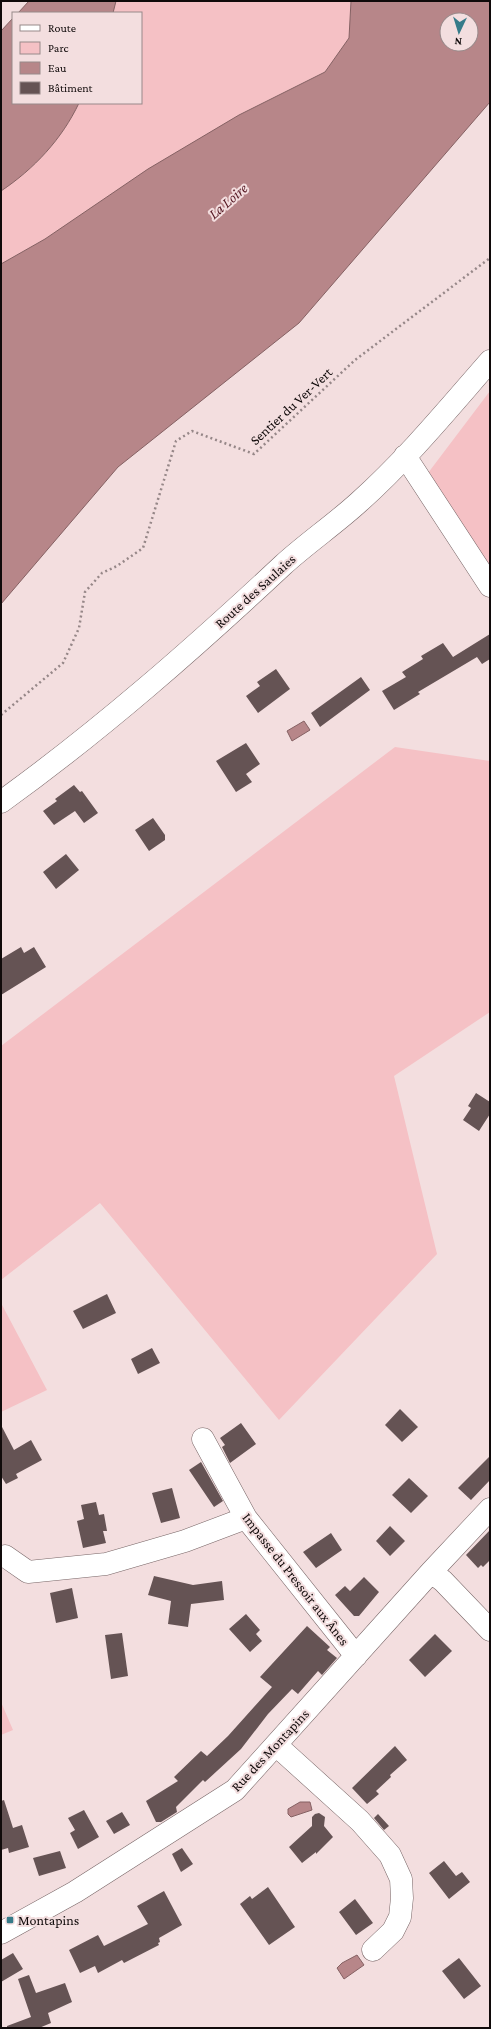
<svg xmlns="http://www.w3.org/2000/svg" width="491" height="2029" viewBox="0 0 491 2029" font-family="'Crimson Pro',serif">
<style>
.green{fill:#f5c1c5}
.water{fill:#b78689;stroke:#856163;fill-rule:evenodd}
.building{fill:#655354}
.lines{fill:none;stroke-linecap:round;stroke-linejoin:round}
.minor-casing{stroke:#776566;stroke-width:23}
.path{stroke:#968788;stroke-width:2.5;stroke-dasharray:2 3;stroke-linecap:butt}
.minor{stroke:#fff;stroke-width:22}
.poi-dot{fill:#367b89;stroke:#f3dedf;stroke-width:1.5}
.labels{text-anchor:middle;stroke-width:4;stroke-linejoin:round;paint-order:stroke}
.street-label{font-size:14px;fill:#100a0a;stroke:#f3dedf}
.poi-label{font-size:14px;fill:#100a0a;stroke:#f3dedf;text-anchor:start}
.water-label{font-size:15px;font-style:italic;fill:#561823;stroke:#f3dedf}
</style>
<rect width="100%" height="100%" fill="#f3dedf"/>
<!-- green -->
<path class="green" d="M 116,1 L 351,1 L 349,38 L 325,72 L 239,115 L 45,239 L 1,264 L 1,191 C 34,169 62,139 79,103 L 141,103 L 141,13 L 113,13 Z
M 490,391 L 490,573 L 425,477 Z
M 395,747 L 490,761 L 490,1012 L 394,1076 L 437,1254 L 279,1420 L 100,1203 L 1,1280 L 1,1046 Z
M 1,1303 L 47,1390 L 1,1412 Z
M 1,1702 L 13,1730 L 1,1735 Z"/>
<!-- water -->
<path class="water" d="M 29,1 L 116,1 L 113,13 L 18,13 Z
M 351,1 L 490,1 L 490,102 L 299,323 L 118,467 L 1,604 L 1,264 L 45,239 L 148,169 L 239,115 L 325,72 L 349,38 ZM 447,20 L 471,20 L 471,44 L 447,44 Z
M 13,18 L 13,103 L 79,103 C 62,139 34,169 1,191 L 1,31 Z
M 304,721 L 310,730 L 292,741 L 287,731 Z
M 300,1802 L 310,1802 L 312,1810 L 291,1817 L 288,1814 L 288,1809 Z
M 357,1955 L 364,1965 L 344,1979 L 337,1968 L 342,1963 Z"/>
<!-- building -->
<path class="building" d="M 490,634 L 490,659 L 482,664 L 477,657 L 418,692 L 420,694 L 394,710 L 382,691 L 406,677 L 402,672 L 423,659 L 421,656 L 443,643 L 453,657 Z
M 276,669 L 290,689 L 258,713 L 246,696 L 260,686 L 257,682 Z
M 361,677 L 370,690 L 320,727 L 311,713 Z
M 246,743 L 260,764 L 246,774 L 252,782 L 236,792 L 216,761 Z
M 74,785 L 80,792 L 82,791 L 98,813 L 84,823 L 75,811 L 54,825 L 43,811 L 57,801 L 55,799 Z
M 153,818 L 165,835 L 165,840 L 149,851 L 135,830 Z
M 66,854 L 79,870 L 56,889 L 43,872 Z
M 21,947 L 24,953 L 34,947 L 46,967 L 1,995 L 1,959 Z
M 476,1093 L 490,1102 L 490,1114 L 479,1131 L 463,1120 L 471,1108 L 468,1106 Z
M 107,1294 L 116,1313 L 83,1329 L 73,1311 Z
M 152,1348 L 160,1363 L 138,1374 L 131,1359 Z
M 400,1409 L 418,1427 L 402,1442 L 385,1425 Z
M 241,1423 L 256,1444 L 230,1463 L 222,1447 L 225,1445 L 220,1438 Z
M 1,1425 L 14,1450 L 31,1440 L 42,1460 L 16,1474 L 18,1478 L 6,1484 L 1,1476 Z
M 490,1456 L 490,1480 L 471,1500 L 458,1488 Z
M 201,1462 L 223,1501 L 214,1507 L 189,1470 Z
M 409,1478 L 428,1496 L 411,1513 L 392,1495 Z
M 172,1488 L 180,1518 L 161,1523 L 152,1493 Z
M 96,1502 L 99,1515 L 104,1514 L 107,1531 L 103,1531 L 106,1543 L 83,1548 L 77,1521 L 84,1519 L 81,1505 Z
M 390,1526 L 405,1541 L 390,1556 L 376,1541 Z
M 490,1530 L 490,1560 L 483,1567 L 481,1565 L 478,1568 L 466,1555 Z
M 331,1533 L 342,1550 L 316,1568 L 303,1552 Z
M 154,1576 L 193,1585 L 222,1581 L 224,1600 L 191,1604 L 188,1627 L 168,1624 L 171,1601 L 148,1595 Z
M 364,1577 L 379,1592 L 359,1616 L 354,1616 L 335,1595 L 345,1586 L 350,1591 Z
M 72,1588 L 78,1618 L 56,1623 L 50,1593 Z
M 246,1614 L 260,1630 L 256,1634 L 262,1641 L 250,1652 L 229,1629 Z
M 307,1626 L 330,1647 L 327,1650 L 337,1658 L 322,1675 L 318,1671 L 298,1694 L 292,1689 L 268,1714 L 241,1749 L 205,1782 L 203,1780 L 176,1807 L 177,1812 L 161,1822 L 156,1822 L 146,1801 L 178,1781 L 174,1777 L 201,1751 L 207,1756 L 228,1736 L 272,1687 L 260,1677 Z
M 122,1633 L 128,1676 L 111,1679 L 105,1635 Z
M 435,1634 L 452,1651 L 425,1677 L 409,1660 Z
M 395,1746 L 407,1760 L 390,1775 L 391,1777 L 376,1791 L 379,1794 L 367,1804 L 352,1788 Z
M 4,1800 L 13,1828 L 22,1825 L 29,1847 L 9,1853 L 8,1848 L 1,1850 L 1,1801 Z
M 84,1810 L 99,1837 L 78,1849 L 70,1833 L 75,1830 L 68,1818 Z
M 122,1812 L 130,1825 L 114,1834 L 106,1821 Z
M 319,1813 L 325,1817 L 324,1826 L 333,1837 L 316,1854 L 316,1852 L 302,1863 L 289,1847 L 312,1826 L 312,1817 L 315,1814 Z
M 378,1814 L 389,1826 L 384,1830 L 374,1818 Z
M 182,1848 L 193,1864 L 181,1872 L 172,1854 Z
M 60,1851 L 66,1868 L 39,1876 L 33,1858 Z
M 444,1861 L 456,1876 L 462,1872 L 470,1882 L 449,1899 L 429,1873 Z
M 268,1887 L 295,1927 L 269,1945 L 240,1904 L 250,1896 L 252,1899 Z
M 164,1891 L 182,1925 L 159,1938 L 160,1942 L 158,1943 L 159,1945 L 124,1963 L 122,1960 L 98,1973 L 95,1966 L 80,1973 L 69,1950 L 98,1935 L 104,1946 L 148,1924 L 137,1906 Z
M 355,1899 L 373,1923 L 356,1935 L 339,1912 Z
M 13,1953 L 23,1969 L 1,1982 L 1,1960 Z
M 459,1958 L 481,1986 L 464,1999 L 442,1971 Z
M 29,1975 L 36,1993 L 65,1983 L 72,2002 L 48,2013 L 51,2023 L 39,2028 L 7,2028 L 7,2026 L 31,2017 L 18,1979 Z"/>
<g class="lines">
<defs>
<path id="minor" d="M 405,456 L 490,586
M 1,802 C 101,730 193,649 283,565 C 307,543 335,524 359,502 C 407,459 448,409 490,361
M 203,1439 L 246,1518 L 356,1656
M 5,1556 L 28,1572 L 106,1564 L 185,1541 L 246,1518
M 431,1572 L 443,1581 L 490,1630
M 276,1745 L 360,1821 L 390,1855 L 401,1879 L 402,1898 L 400,1917 L 393,1931 L 373,1950
M 1,1933 L 75,1892 L 235,1790 L 431,1572 L 490,1509"/>
</defs>
<!-- minor casing -->
<use href="#minor" class="minor-casing"/>
<!-- path -->
<path class="path" d="M 1,715 L 63,663 L 79,628 L 85,592 L 102,573 L 117,566 L 143,548 L 176,441 L 192,431 L 254,454 L 355,360 L 490,258"/>
<!-- minor -->
<use href="#minor" class="minor"/>
</g>
<!-- markers -->
<rect class="poi-dot" x="6" y="1916" width="8" height="8" rx="2"/>
<g class="labels">
<!-- street labels -->
<g class="street-label">
<text transform="translate(291 406) rotate(-43)" y="5">Sentier du Ver-Vert</text>
<text transform="translate(255 591) rotate(-42)" y="5">Route des Saulaies</text>
<text transform="translate(296 1579) rotate(52)" y="5">Impasse du Pressoir aux Ânes</text>
<text transform="translate(270 1750) rotate(-47)" y="5">Rue des Montapins</text>
</g>
<!-- poi labels -->
<g class="poi-label">
<text x="18" y="1925">Montapins</text>
</g>
<!-- water labels -->
<g class="water-label">
<text transform="translate(228 201) rotate(-41)" y="5">La Loire</text>
</g>
</g>
<!-- border -->
<rect width="491" height="2029" fill="none" stroke="#100a0a" stroke-width="4"/>
<!-- legend -->
<rect x="12" y="12" width="130" height="92" fill="#f3dedf" stroke="#98898a"/>
<rect x="20" y="25" width="20" height="6" fill="#ffffff" stroke="#98898a"/>
<text x="48" y="32" font-size="12" fill="#100a0a">Route</text>
<rect x="20" y="42" width="20" height="12" fill="#f5c1c5" stroke="#98898a"/>
<text x="48" y="52" font-size="12" fill="#100a0a">Parc</text>
<rect x="20" y="62" width="20" height="12" fill="#b78689" stroke="#98898a"/>
<text x="48" y="72" font-size="12" fill="#100a0a">Eau</text>
<rect x="20" y="82" width="20" height="12" fill="#655354" stroke="#98898a"/>
<text x="48" y="92" font-size="12" fill="#100a0a">Bâtiment</text>
<!-- north arrow -->
<g transform="translate(459 32) rotate(184)"><circle r="19" fill="#f3dedf" stroke="#98898a"/>
<path d="M0-3L7 15L0 10L-7 15Z" fill="#367b89"/>
<text y="-6" font-size="11" font-weight="bold" text-anchor="middle" fill="#100a0a">N</text>
</g>
</svg>
